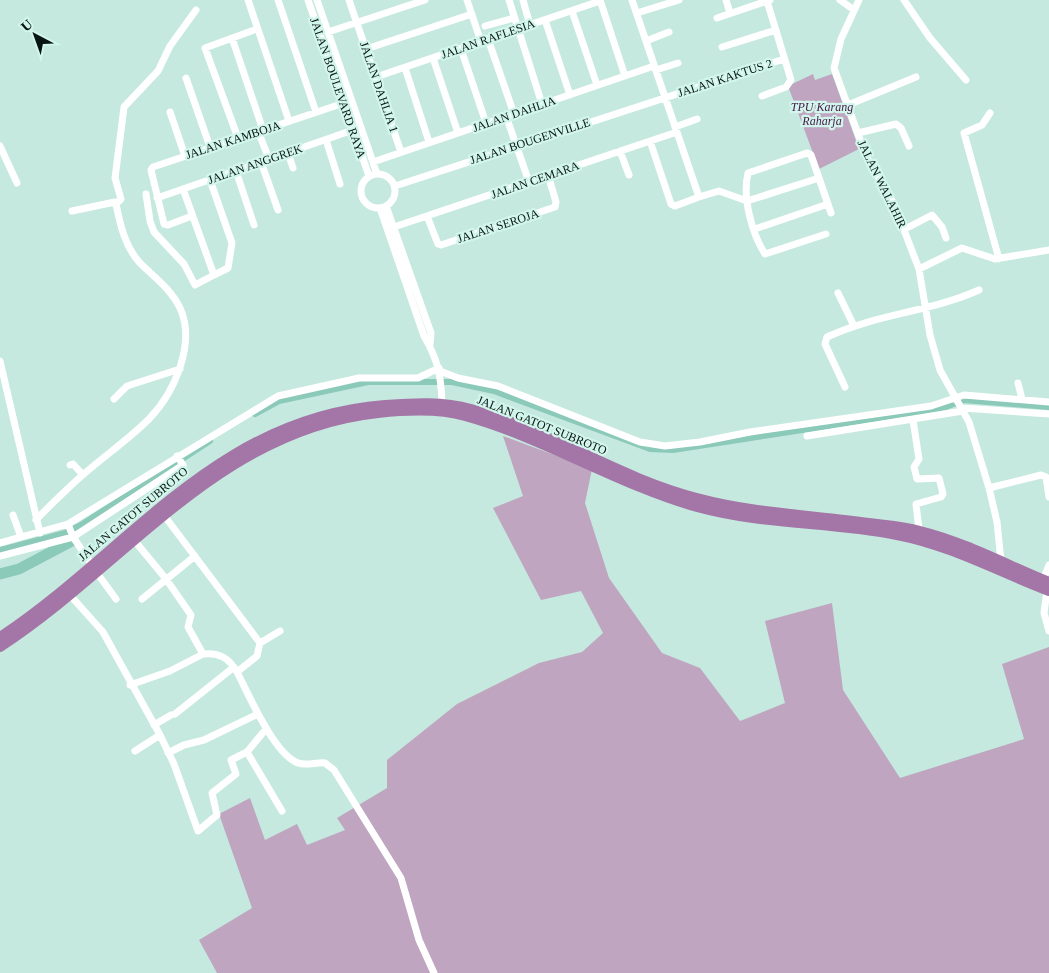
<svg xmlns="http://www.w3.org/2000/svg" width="1049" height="973" viewBox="0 0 1049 973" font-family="Georgia,serif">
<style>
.green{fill:#bfa5c0}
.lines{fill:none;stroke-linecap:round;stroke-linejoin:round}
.canal{stroke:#8bc9b8;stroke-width:6}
.river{stroke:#8bc9b8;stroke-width:11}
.minor{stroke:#fff;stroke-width:7}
.highway{stroke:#a475a7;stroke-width:10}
.labels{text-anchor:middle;stroke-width:4.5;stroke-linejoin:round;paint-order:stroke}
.street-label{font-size:12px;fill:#081512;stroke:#d2f6eb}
.park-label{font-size:12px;font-style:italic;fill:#451748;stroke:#d2f6eb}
</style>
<rect width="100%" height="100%" fill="#c5e9de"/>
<!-- green -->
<path class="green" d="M 813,74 L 815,80 L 832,74 L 859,149 L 819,169 L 788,86 Z
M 503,436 L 592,469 L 585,503 L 609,578 L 662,653 L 700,668 L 740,721 L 785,703 L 765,621 L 832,603 L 843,690 L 900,778 L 1024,739 L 1002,664 L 1049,647 L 1049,973 L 217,973 L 199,940 L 252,908 L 219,814 L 250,798 L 265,840 L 297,824 L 307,845 L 345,830 L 337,818 L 387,788 L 387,760 L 457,704 L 539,663 L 582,652 L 603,633 L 581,591 L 541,600 L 493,508 L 523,496 Z"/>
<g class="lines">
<!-- canal -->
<path class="canal" d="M 255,414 L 279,401 L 368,382 L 452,382 L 494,391 L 650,449 L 673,450 L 919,412 L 946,407 L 964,400 L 1049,407
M 0,550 L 65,533 L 81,525 L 210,441"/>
<!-- river -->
<path class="river" d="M 0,574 L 19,569 L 72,541"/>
<!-- minor -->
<path class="minor" d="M 248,0 L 289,121
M 278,0 L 316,112
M 308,0 L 369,176
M 317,0 L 377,174
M 349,0 L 401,152
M 467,0 L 481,42
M 509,0 L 542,104
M 523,0 L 530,25
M 600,0 L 625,76
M 632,0 L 699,197 L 719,191 L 747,201
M 726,0 L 730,13
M 840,0 L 854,10
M 859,0 L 841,39 L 834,68 L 866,156 L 894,204 L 919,269 L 930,335 L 940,370 L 969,422 L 989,488 L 997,522 L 1001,561
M 904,0 L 930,38 L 966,80
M 572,11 L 597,85
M 637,13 L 679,0
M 717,18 L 770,0
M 545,20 L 570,95
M 485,26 L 514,18
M 328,32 L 425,0
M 232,38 L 263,130
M 488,39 L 514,114
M 646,41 L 669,32
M 722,47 L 776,30
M 366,49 L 472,14
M 462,52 L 486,123
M 434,61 L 458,133
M 656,70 L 678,63
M 406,71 L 429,142
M 376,77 L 600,1
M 186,78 L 210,147
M 762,96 L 786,87 L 791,80 L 767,1
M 848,105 L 916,77
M 170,112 L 185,156
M 990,113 L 982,125 L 964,133 L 999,259
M 506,116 L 529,182
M 675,127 L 697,119
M 258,131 L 269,159
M 858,133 L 896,124 L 901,128 L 909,146
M 238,138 L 205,48 L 257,29
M 326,140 L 340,184
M 650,141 L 671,204 L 675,206 L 699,197
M 0,146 L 17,183
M 620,151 L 629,175
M 288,153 L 293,168
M 261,162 L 278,210
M 373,162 L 654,66
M 236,171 L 254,225
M361 191a17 17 0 1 1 34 0a17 17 0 1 1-34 0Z
M 819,178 L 811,155 L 807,153 L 748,173 C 742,197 752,234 765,254 L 826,234
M 395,186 L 784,59
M 183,189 L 214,275 L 228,268 L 232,243 L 210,180
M 146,194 L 150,221 L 154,232 L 184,264 L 195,285 L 214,275
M 157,198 L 353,130
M 747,201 L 819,178 L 831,213
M 386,206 L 431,333 L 430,345
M 380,208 L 424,336 C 438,360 441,375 442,403
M 72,211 L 115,202
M 192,216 L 168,225 L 164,224 L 151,170 L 153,167 L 344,103
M 427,216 L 438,244 L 441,245 L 555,207 L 556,202 L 548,175
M 394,227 L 677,132
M 755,229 L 828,204
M 905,229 L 932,215 L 942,227 L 946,238
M 919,269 L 962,248 L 995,259 L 1049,250
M 838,293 L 854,326
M 0,361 L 40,533
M 440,371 L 458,378 L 498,386 L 640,442 L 665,446 L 700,442 L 750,432 L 931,406 L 964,395 L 1049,402
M 1018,383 L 1022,399
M 845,387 L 825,344 L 827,337 C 876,314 930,312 979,290
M 114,399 L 127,386 L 180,369
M 962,408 L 1049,414
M 913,420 L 919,459 L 914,467 L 917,479 L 939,478 L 943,494 L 941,497 L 916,504 L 919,530
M 807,436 L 963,411
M 70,465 L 73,464 L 83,475
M 989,488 L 1041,475 L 1046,477 L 1049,497
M 163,514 L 260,643 L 257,656 L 237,672 C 249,695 274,754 298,763 C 306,766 317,762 325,763 L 334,770 L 401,878 L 419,940 L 434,973
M 13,515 L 21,537
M 36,520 C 49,506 63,493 77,480 C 100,459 127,441 149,419 C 175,392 196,343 180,308 C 171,289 154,277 140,263 C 125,247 120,224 116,204 L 121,199 L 115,178 L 124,107 L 158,71 L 170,46 L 196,10
M 68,524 L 73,537 L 92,565
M 134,540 L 166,579 L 191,615 L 188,627 L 203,654 C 219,652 229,658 237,672
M 0,543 L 68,524 L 278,396 L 359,378 L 418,378 L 439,368
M 0,556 L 73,537 L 183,465 L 177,456
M 97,573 L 116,599
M 1043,580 L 1049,565
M 1047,590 L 1044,613 L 1049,631
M 70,595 L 103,632 L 160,735 L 174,764 L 198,831 L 217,815 L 212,793 L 236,774 L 231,760 L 247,752 L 266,729
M 142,599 L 195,556
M 260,643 L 280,631
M 130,685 L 170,671 L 203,654
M 175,714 L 234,667
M 154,725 L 171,715
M 135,751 L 160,735
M 247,752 L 282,811
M 168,753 L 184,745 L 204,740 L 258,714"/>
<!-- highway -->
<path class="highway" d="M 0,637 C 130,551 215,418 385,405 C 414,403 442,401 471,409 C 549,429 618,478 697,498 C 753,513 811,515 869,523 C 886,525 903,526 920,531 C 965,542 1007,565 1049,582
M 0,647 C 126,565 218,430 378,413 C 406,410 438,408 465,416 C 545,438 616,484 697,507 C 762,525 831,522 897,535 C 950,545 999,572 1049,591"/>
</g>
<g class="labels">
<!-- street labels -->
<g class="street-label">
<text transform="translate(488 39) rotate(-19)" y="4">JALAN RAFLESIA</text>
<text transform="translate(725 78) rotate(-18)" y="4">JALAN KAKTUS 2</text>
<text transform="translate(379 87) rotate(71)" y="4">JALAN DAHLIA 1</text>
<text transform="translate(338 88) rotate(71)" y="4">JALAN BOULEVARD RAYA</text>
<text transform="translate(514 114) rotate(-19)" y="4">JALAN DAHLIA</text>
<text transform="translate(233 140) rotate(-18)" y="4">JALAN KAMBOJA</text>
<text transform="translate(530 141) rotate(-18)" y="4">JALAN BOUGENVILLE</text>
<text transform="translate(255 164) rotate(-19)" y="4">JALAN ANGGREK</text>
<text transform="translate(535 180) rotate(-19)" y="4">JALAN CEMARA</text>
<text transform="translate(882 184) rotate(64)" y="4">JALAN WALAHIR</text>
<text transform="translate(498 226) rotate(-18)" y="4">JALAN SEROJA</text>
<text transform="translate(542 425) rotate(22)" y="4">JALAN GATOT SUBROTO</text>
<text transform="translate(133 514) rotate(-40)" y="4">JALAN GATOT SUBROTO</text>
</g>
<!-- park labels -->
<g class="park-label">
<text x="822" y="111">TPU Karang<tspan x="822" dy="14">Raharja</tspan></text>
</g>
</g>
<!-- north arrow -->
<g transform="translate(35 35) rotate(319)" stroke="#d2f6eb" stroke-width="4" paint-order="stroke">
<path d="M0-4L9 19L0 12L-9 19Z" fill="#081512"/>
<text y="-8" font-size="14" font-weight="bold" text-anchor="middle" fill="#081512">U</text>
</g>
</svg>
